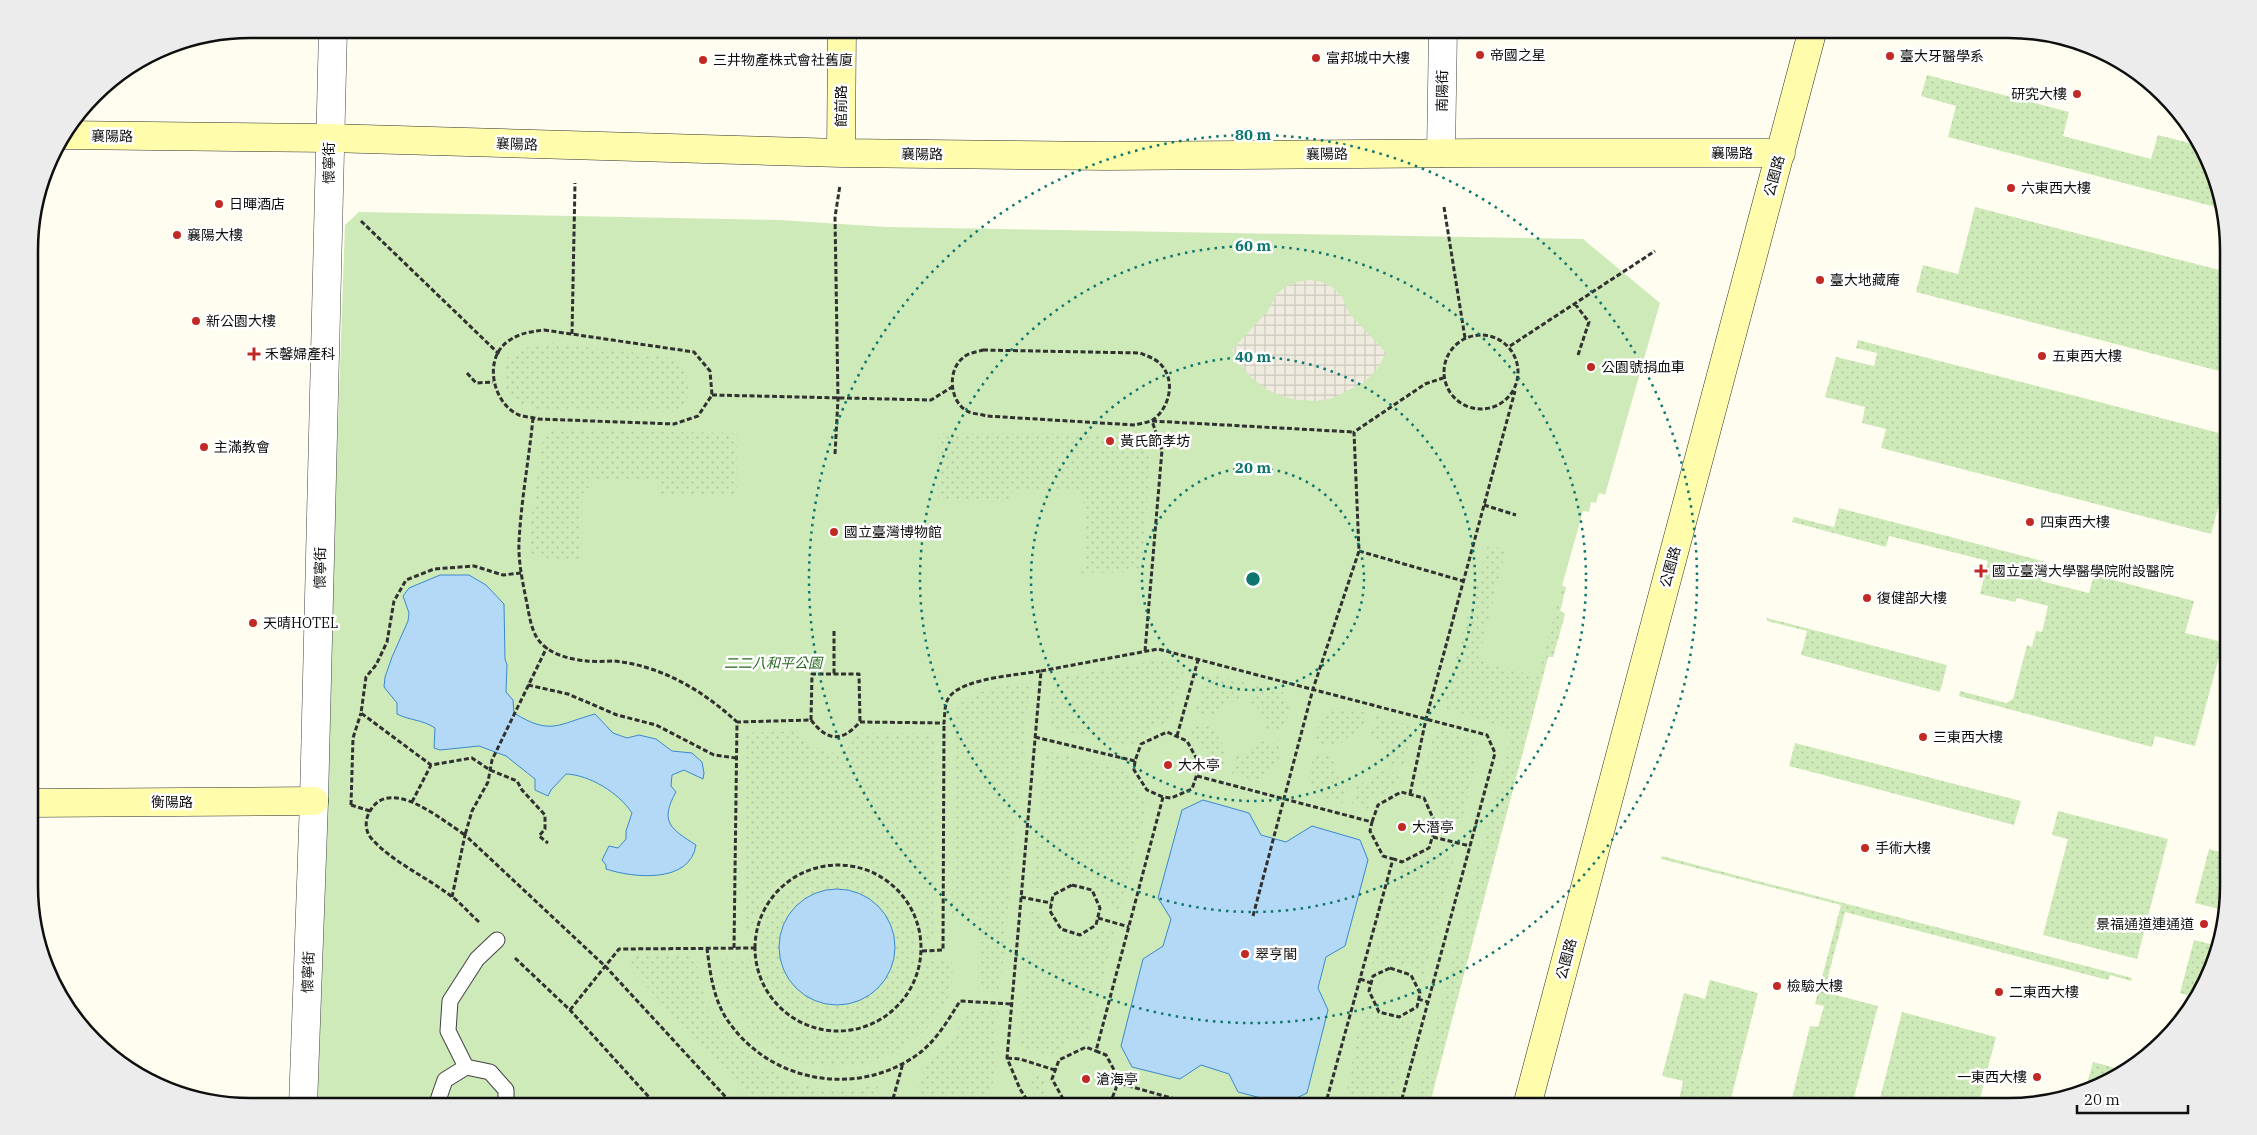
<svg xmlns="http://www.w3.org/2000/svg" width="2257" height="1135" viewBox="0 0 2257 1135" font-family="'IBM Plex Serif','Noto Sans TC',serif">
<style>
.park{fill:#cfeab9}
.garden{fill:url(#garden-dots)}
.plaza{fill:url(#plaza-grid)}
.water{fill:#b4d9f7;stroke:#3a88cf}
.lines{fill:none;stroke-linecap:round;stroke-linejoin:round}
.lane-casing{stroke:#424242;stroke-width:17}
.street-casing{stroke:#424242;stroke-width:29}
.secondary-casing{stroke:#313131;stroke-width:29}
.path{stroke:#313131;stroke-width:3;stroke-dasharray:5 2.5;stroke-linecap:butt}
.lane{stroke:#fff;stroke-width:15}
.street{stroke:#fff;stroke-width:28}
.secondary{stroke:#fffcab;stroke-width:28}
.ring{fill:none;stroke:#0f766e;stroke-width:2.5;stroke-dasharray:2.5 5}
.poi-dot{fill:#c12925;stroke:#fff;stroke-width:2}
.labels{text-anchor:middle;stroke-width:5;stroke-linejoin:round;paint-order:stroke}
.poi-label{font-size:14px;fill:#0f0f0f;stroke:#fff;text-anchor:start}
.street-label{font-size:14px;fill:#0f0f0f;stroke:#fff}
.park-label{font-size:14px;font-style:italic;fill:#27681e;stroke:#fff}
.rim{fill:none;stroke:#0f0f0f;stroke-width:2.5}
.centre{fill:#0f766e;stroke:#fff;stroke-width:2.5}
.ring-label{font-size:15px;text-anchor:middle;font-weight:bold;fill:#0f766e;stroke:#fff;stroke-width:5;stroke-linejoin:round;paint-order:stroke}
</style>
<defs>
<pattern id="garden-dots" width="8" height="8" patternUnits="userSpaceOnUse" patternTransform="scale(1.25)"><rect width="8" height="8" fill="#cfeab9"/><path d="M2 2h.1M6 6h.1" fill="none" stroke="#b1c89e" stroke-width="1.8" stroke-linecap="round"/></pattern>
<pattern id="plaza-grid" width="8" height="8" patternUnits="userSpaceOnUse" patternTransform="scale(1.25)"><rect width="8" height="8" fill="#efecdf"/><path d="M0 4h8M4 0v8" fill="none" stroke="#ccc9be"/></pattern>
</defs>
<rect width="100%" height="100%" fill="#fffdf0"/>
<!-- park -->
<path class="park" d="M 359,212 L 780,220 L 887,227 L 1583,239 L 1660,303 L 1605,495 L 1599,493 L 1596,503 L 1591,502 L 1589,512 L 1583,511 L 1562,586 L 1566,587 L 1560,611 L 1565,614 L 1553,657 L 1548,657 L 1429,1106 L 314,1106 L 345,225 Z"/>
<!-- garden -->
<path class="garden" d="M 1927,75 L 2069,112 L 2063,136 L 2151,159 L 2158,135 L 2201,146 L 2212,165 L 2223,209 L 1948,137 L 1956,106 L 1921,96 Z
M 1975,207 L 2227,272 L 2227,373 L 1916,292 L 1923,265 L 1958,274 Z
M 1858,340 L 2227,435 L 2227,506 L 2219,504 L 2211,534 L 1881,448 L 1886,429 L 1862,423 L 1865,407 L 1825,397 L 1836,357 L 1874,366 L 1877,353 L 1856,348 Z
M 551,343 L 665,356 L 686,371 C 689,390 692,398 677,412 L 544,411 L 519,403 L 505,393 L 504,371 L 508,356 L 525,348 Z
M 552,430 L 737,433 L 737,494 L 660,494 L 657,480 L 592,479 L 591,488 L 587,488 L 586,493 L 582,493 L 581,559 L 541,558 L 530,554 L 531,520 L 543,440 Z
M 938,433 L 1083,433 L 1127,438 L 1141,447 L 1149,458 L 1147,521 L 1141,569 L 1126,572 L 1081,573 L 1081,569 L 1086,568 L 1086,504 L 1083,504 L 1083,498 L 1079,498 L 1079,489 L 1013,489 L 1010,502 L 938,501 Z
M 1839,508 L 2046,562 L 2041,581 L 2089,593 L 2094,575 L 2194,601 L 2185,633 L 2223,642 L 2195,746 L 2155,736 L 2152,747 L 1959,696 L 1960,691 L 2006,703 L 2013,699 L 2027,645 L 2032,647 L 2036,631 L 2042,632 L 2048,606 L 2017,598 L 2015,602 L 1980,594 L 1988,561 L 1889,536 L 1886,547 L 1792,522 L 1794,517 L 1834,527 Z
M 1488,545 L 1506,550 L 1478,660 L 1538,677 L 1562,586 L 1566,587 L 1560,611 L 1565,614 L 1553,657 L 1548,657 L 1429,1106 L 1414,1106 L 1507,754 L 1509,737 L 1504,727 L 1447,709 L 1444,699 Z
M 1767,618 L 1947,665 L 1940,692 L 1801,655 L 1807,631 L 1767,621 Z
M 1160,659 L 1185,666 L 1169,725 L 1156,725 L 1134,742 L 1133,748 L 1049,727 L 1053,679 Z
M 1207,673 L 1247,683 L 1237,702 L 1231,702 L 1210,717 L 1195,711 Z
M 1030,682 L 1000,993 L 978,991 L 979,917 L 952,916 L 955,714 C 961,689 1008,686 1030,682 Z
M 1255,685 L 1283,692 L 1291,709 L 1281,733 L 1264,729 L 1266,721 L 1256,706 L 1251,704 Z
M 1340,707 L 1367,713 L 1361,734 L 1354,733 L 1335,748 L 1316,744 L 1319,715 Z
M 1376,715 L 1413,726 L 1403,768 L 1383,762 L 1386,755 L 1375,739 L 1370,736 Z
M 1194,723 L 1215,724 L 1214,731 L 1228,751 L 1222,772 L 1205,767 L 1209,760 L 1191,733 Z
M 1435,728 L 1466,736 L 1477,744 L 1478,756 L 1460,827 L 1443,822 C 1440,806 1434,795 1421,786 Z
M 800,731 C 807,745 829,759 845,750 C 851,746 854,739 857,733 L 935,733 L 933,938 L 925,940 C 924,929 923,913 917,903 C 900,874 854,851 821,859 C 786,867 755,900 751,936 L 745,936 L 745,733 Z
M 1262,739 L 1282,747 L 1275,769 L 1259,781 L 1232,775 L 1236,753 L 1243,754 L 1261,744 Z
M 1795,743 L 2021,801 L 2014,825 L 1789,766 Z
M 1046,751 L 1127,770 L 1143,797 L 1149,799 L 1120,910 L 1107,906 L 1093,883 L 1072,878 L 1049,890 L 1031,887 Z
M 1314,753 L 1334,755 C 1334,765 1339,777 1349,782 L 1342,804 L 1316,797 L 1308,780 Z
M 1382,770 L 1403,775 L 1402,783 L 1372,801 L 1368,809 L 1352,806 L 1356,784 C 1365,783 1377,778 1382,770 Z
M 2058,811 L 2168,839 L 2137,959 L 2043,935 L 2068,839 L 2052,835 Z
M 1439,849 L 1446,849 L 1455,855 L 1422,983 L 1412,967 L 1390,961 L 1371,968 L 1401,867 L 1419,862 Z
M 2209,849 L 2228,854 L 2228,886 L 2223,910 L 2195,903 Z
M 1662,856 L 2132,978 L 2131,981 L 2110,975 L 2108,980 L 1845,912 L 1824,992 L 1878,1006 L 1852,1105 L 1833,1100 L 1832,1106 L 1790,1106 L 1810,1026 L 1818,1027 L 1824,1006 L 1815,1004 L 1841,905 L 1661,859 Z
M760 948a78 78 0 1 1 156 0a78 78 0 1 1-156 0Z
M 1030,911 L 1043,913 L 1058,935 L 1082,940 L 1101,929 L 1115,932 L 1087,1040 L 1075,1040 L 1052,1056 L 1019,1048 Z
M 2194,940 L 2214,945 L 2206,983 L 2196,998 L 2180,993 Z
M 632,956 L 691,956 C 702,967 701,997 710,1013 C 738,1064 823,1111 879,1082 L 873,1106 L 756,1106 L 627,965 L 627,961 Z
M 717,958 L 749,958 C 751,966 752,976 755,983 C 782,1044 858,1054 904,1008 C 917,996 921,977 926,961 L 952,959 C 952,967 953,977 952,985 C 948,1005 934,1023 920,1035 C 872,1077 797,1079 752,1032 C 731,1011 723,986 717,958 Z
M 1710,980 L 1758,993 L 1729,1106 L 1702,1106 L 1679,1100 L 1683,1081 L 1662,1076 L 1684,993 L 1705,999 Z
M 1364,1000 L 1377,1016 L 1401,1021 L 1416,1014 L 1391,1106 L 1344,1106 Z
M 970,1010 L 993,1010 L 998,1016 L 995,1032 L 997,1070 L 985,1106 L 912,1106 L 926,1064 L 948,1042 Z
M 1902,1012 L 1996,1037 L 1978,1106 L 1878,1106 Z
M 2093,1062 L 2127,1071 L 2085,1091 Z
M 1028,1072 L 1045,1077 L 1046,1088 L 1058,1106 L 1043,1106 L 1029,1079 Z"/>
<!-- plaza -->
<path class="plaza" d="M 1309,280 L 1322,282 L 1333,288 L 1342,297 L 1349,313 L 1386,353 L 1377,369 L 1364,382 L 1333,398 L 1316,401 L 1299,400 L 1281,396 L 1266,389 L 1252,378 L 1241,365 L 1232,350 L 1268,311 L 1276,295 L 1285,287 L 1297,282 Z"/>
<!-- water -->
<path class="water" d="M 440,575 L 469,575 L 486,585 L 504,604 L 505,659 L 507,665 L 506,692 L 513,700 L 514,713 C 551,736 558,724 595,714 L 613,733 L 627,738 L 639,735 L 656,739 L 672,751 L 692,753 L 702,762 L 704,773 L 703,779 L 684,770 L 672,775 L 671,786 L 676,792 C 659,822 671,829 696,845 C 690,884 633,878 606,869 L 606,865 L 602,860 L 609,846 L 618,848 L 626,839 L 626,831 L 632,813 C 619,793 590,775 566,774 L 551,790 L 548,796 L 535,790 L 535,779 L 506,756 L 479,746 L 440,750 L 434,748 L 435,728 C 421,719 411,721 397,714 L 397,703 L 384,687 L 385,677 L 392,657 L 408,621 L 409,613 L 403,596 L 409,588 Z
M 1203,800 L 1249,813 L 1261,835 L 1286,842 L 1312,826 L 1360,840 L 1368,860 L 1345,946 L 1326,957 L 1318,988 L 1328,1010 L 1307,1093 L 1284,1104 L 1238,1092 L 1229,1074 L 1201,1065 L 1180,1079 L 1132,1067 L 1121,1046 L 1143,959 L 1163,946 L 1171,919 L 1158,898 L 1182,810 Z
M779 947a58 58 0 1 1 116 0a58 58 0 1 1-116 0Z"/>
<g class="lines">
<defs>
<path id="lane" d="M 466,1067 L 448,1031 L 450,1001 L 477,959 L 497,940
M 247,1106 L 264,1106
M 438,1106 L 437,1103 L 445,1080 L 466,1067 L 490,1072 L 506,1090 L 506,1106"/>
<path id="street" d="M 1441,153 L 1443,29
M 303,1106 L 314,801 L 333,29"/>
<path id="secondary" d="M 64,135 L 329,138 L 841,153 L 1107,156 L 1480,153 L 1781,153
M 841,153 L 842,29
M 30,803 L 314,801
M 1527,1106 L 1813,29"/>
</defs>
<!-- lane casing -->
<use href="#lane" class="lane-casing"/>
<!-- street casing -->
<use href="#street" class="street-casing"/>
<!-- secondary casing -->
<use href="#secondary" class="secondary-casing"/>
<!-- path -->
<path class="path" d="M 1444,207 L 1465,338
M 361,221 L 499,354
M 1575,304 L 1589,322 L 1578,355
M 544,330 L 694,352 L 710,371 L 712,395 L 698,416 L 674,424 L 538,419 C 532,417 525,417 519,415 C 493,404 483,360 507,342 C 519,333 529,332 544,330 Z
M 572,334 L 575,183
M1444 372a37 37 0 1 1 74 0a37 37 0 1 1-74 0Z
M 1510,346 L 1655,251
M 983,350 L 1140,353 C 1145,355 1150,357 1154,359 C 1177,373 1172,405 1154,419 C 1149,423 1141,423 1135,425 L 986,416 C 981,414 972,414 967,411 C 949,401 947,369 964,357 C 968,353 977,352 983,350 Z
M 467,373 L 476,383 L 493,382
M 712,395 L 931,400 L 952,387
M 533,418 C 529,459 521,501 519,542 C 518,564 524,588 528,609 C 530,620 533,636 542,644 C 552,655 573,660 587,661 C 596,662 605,661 614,661 C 662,666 702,690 737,722
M 835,454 L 838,399 L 835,217 L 840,185
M 1484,505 L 1516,515
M 1359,551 L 1463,581
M 521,573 L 503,575 L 474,566 L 434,569 L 406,580 L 394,601 L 387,642 L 376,665 L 366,677 L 361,713 L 431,765 L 472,758 L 490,770 L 517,781 L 522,790 L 545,815 L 545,829 L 539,836 L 548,843
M 834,631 L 834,674
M 1145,651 L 1162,450 L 1152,421 L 1354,432
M 528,685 L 568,694 L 617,715 L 656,725 L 714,755 L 736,758
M 811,720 L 812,674 L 859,674 L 860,722
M 1177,736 L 1198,660
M 1035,737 L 1135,761 L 1141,744 L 1167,732 L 1187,741 L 1200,765 L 1192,789 L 1171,798 L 1163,797 L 1096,1051 L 1106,1055 L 1119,1079 L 1118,1083 L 1200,1106
M 1135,761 L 1134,770 L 1147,790 L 1163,797
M 1197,776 L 1372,822 L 1370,831 L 1383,856 L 1393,859 L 1325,1106
M 1410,794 L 1426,719 L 1515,391
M 412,802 L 431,765
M 351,805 L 353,738 L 361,713
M 351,805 L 370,811
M 1372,822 L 1378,805 L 1401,792 L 1424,798 L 1436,825 L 1429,848 L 1402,862 L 1394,859
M 1433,837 L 1470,846
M755 948a83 83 0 1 1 166 0a83 83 0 1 1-166 0Z
M 1072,885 L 1092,890 L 1100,908 L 1096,925 L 1080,935 L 1061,929 L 1050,911 L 1053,895 Z
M 452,897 L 465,835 L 606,967 L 734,1106
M 1021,897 L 1051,903
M 1253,916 L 1313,689 L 1359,551 L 1354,432 L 1425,384 L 1443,378
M 1098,918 L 1129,927
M 479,922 C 469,913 461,903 451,896 C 425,876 392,862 371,838 C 365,831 365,820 369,813 C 388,774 442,820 465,835 L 472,811 L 488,782 L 492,760 L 547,647
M 707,948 C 710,972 713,997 726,1018 C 767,1081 852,1098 914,1057 C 935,1043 947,1022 960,1001 L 1012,1004
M 734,948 L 737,722 L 811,720 C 828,742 842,742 860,722 L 944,723 C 945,714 944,703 950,696 C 965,678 1018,675 1041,671
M 922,951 L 943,950 L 944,723
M 515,958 L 570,1010 L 657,1106
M 1390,968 L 1411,975 L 1420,993 L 1417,1007 L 1399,1017 L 1379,1012 L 1369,991 L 1373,976 Z
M 1360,979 L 1371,983
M 1418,999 L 1428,1002
M 570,1010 L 619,949 L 755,948
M 1007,1058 L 1020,1059 L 1055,1070
M 891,1106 L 903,1063
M 1031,1106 L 1020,1089 L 1007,1058 L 1041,671 L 1158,649 L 1487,735 L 1495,753 L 1400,1106
M 1067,1106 L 1052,1079 L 1059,1060 L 1086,1047 L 1096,1051
M 1101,1106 L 1111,1101 L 1118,1083"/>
<!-- lane -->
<use href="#lane" class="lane"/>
<!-- street -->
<use href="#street" class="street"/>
<!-- secondary -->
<use href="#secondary" class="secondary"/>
</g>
<!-- distance rings -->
<g class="ring">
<circle cx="1253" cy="579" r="111"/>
<circle cx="1253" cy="579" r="222"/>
<circle cx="1253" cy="579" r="333"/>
<circle cx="1253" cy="579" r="444"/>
</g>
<!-- markers -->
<g class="poi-dot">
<circle cx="1480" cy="55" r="5"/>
<circle cx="1890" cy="56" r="5"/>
<circle cx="1316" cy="58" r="5"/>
<circle cx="703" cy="60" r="5"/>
<circle cx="2077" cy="94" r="5"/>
<circle cx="2011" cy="188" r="5"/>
<circle cx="219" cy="204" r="5"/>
<circle cx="177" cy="235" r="5"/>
<circle cx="1820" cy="280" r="5"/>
<circle cx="196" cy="321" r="5"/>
<path d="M251.5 346.5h5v5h5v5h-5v5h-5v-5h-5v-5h5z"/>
<circle cx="2042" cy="356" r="5"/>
<circle cx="1591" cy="367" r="5"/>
<circle cx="1110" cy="441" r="5"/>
<circle cx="204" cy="447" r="5"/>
<circle cx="2030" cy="522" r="5"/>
<circle cx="834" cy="532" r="5"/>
<path d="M1978.5 563.5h5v5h5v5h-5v5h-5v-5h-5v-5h5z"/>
<circle cx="1867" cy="598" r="5"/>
<circle cx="253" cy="623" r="5"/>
<circle cx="1923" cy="737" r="5"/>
<circle cx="1168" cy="765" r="5"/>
<circle cx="1402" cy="827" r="5"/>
<circle cx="1865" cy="848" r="5"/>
<circle cx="2204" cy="924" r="5"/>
<circle cx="1245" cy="954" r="5"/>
<circle cx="1777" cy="986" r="5"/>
<circle cx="1999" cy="992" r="5"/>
<circle cx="2037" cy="1077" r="5"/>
<circle cx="1086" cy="1079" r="5"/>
</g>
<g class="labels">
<!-- poi labels -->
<g class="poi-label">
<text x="1490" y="60">帝國之星</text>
<text x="1900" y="61">臺大牙醫學系</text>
<text x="1326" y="63">富邦城中大樓</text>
<text x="713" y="65">三井物產株式會社舊廈</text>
<text x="2067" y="99" text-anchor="end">研究大樓</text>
<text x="2021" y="193">六東西大樓</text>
<text x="229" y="209">日暉酒店</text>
<text x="187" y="240">襄陽大樓</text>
<text x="1830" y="285">臺大地藏庵</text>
<text x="206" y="326">新公園大樓</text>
<text x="265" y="359">禾馨婦產科</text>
<text x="2052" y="361">五東西大樓</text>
<text x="1601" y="372">公園號捐血車</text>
<text x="1120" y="446">黃氏節孝坊</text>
<text x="214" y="452">主滿教會</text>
<text x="2040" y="527">四東西大樓</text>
<text x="844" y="537">國立臺灣博物館</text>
<text x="1992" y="576">國立臺灣大學醫學院附設醫院</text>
<text x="1877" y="603">復健部大樓</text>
<text x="263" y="628">天晴HOTEL</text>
<text x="1933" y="742">三東西大樓</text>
<text x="1178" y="770">大木亭</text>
<text x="1412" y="832">大潛亭</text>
<text x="1875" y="853">手術大樓</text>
<text x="2194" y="929" text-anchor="end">景福通道連通道</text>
<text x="1255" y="959">翠亨閣</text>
<text x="1787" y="991">檢驗大樓</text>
<text x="2009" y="997">二東西大樓</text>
<text x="2027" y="1082" text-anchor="end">一東西大樓</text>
<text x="1096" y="1084">滄海亭</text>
</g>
<!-- street labels -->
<g class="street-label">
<text transform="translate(1442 91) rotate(-89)" y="5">南陽街</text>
<text transform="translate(841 106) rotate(-90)" y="5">館前路</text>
<text transform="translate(112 136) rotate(1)" y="5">襄陽路</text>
<text transform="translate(517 144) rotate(2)" y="5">襄陽路</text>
<text x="1732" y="158">襄陽路</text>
<text transform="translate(922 154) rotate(1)" y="5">襄陽路</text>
<text transform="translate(1327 154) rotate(-1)" y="5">襄陽路</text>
<text transform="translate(329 163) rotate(-90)" y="5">懷寧街</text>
<text transform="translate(1774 176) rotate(-75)" y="5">公園路</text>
<text transform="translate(1670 567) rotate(-75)" y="5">公園路</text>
<text transform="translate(320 568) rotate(-89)" y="5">懷寧街</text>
<text x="172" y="807">衡陽路</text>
<text transform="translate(1566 959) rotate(-75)" y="5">公園路</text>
<text transform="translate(308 972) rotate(-88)" y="5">懷寧街</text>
</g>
<!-- park labels -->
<g class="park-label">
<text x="773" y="668">二二八和平公園</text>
</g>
</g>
<!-- crop -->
<path d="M0 0H2257V1135H0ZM250 38H2008A212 212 0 0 1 2220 250V886A212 212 0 0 1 2008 1098H250A212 212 0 0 1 38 886V250A212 212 0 0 1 250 38Z" fill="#ececec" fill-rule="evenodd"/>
<path class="rim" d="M250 38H2008A212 212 0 0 1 2220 250V886A212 212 0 0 1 2008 1098H250A212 212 0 0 1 38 886V250A212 212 0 0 1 250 38Z"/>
<circle cx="1253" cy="579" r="8" class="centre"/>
<g class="ring-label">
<text x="1253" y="140">80 m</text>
<text x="1253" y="251">60 m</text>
<text x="1253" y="362">40 m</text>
<text x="1253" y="473">20 m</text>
</g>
<!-- scale -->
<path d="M2077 1105v8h111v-8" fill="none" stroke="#0f0f0f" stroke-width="2.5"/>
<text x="2084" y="1105" font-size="15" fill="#0f0f0f" stroke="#ffffff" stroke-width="4" paint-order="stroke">20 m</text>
</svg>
